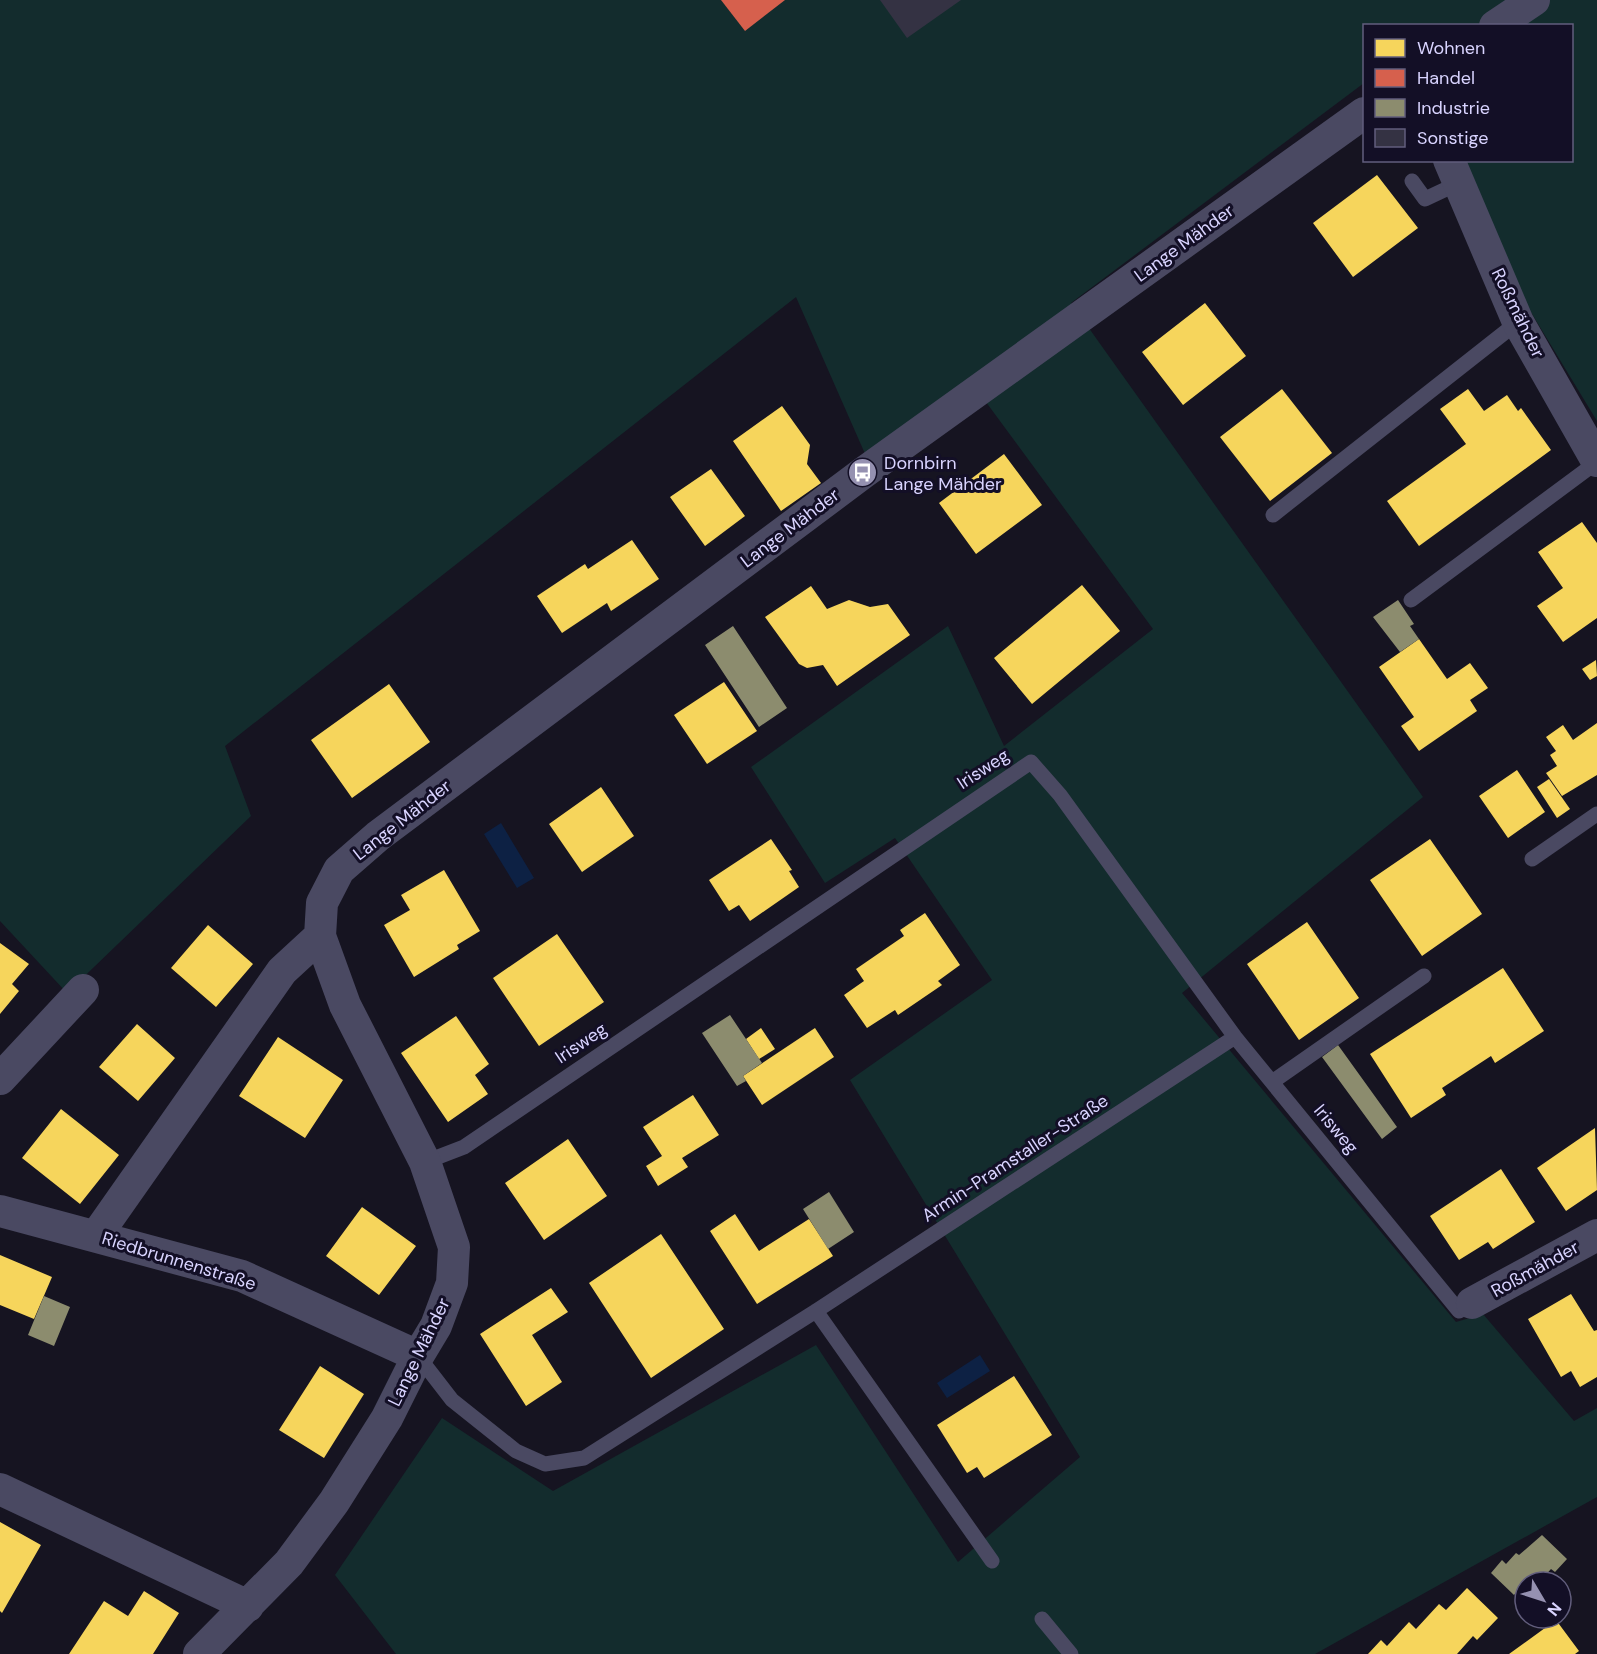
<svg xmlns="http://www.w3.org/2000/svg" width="1597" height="1654" viewBox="0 0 1597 1654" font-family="'DM Sans',sans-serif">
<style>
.green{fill:#132c2d}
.water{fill:#0d2144}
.homes{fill:#f6d55c}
.shops{fill:#d6604d}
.industry{fill:#8c8c6e}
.building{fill:#343243}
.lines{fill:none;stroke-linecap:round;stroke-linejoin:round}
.lane{stroke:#4a4962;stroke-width:15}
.street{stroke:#4a4962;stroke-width:32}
.labels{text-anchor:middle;stroke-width:6;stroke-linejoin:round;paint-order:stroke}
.street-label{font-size:18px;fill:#d9d4ff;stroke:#130f26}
.poi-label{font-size:18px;fill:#d9d4ff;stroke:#130f26;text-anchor:start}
</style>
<rect width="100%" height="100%" fill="#161421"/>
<!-- green -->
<path class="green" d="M 0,0 L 1597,0 L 1597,421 L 1439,161 L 1572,160 L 1572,26 L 1364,26 L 1364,83 L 1071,303 L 1423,797 L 1182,993 L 1456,1322 L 1483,1314 L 1574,1421 L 1597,1408 L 1597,1497 L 1315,1654 L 396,1654 L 335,1575 L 442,1418 L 553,1491 L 816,1345 L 958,1562 L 1080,1457 L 850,1080 L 992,980 L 895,838 L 825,883 L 751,767 L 948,626 L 1004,746 L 1153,629 L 969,379 L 866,456 L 796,297 L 225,746 L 251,816 L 67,993 L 0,921 Z"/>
<!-- water -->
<path class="water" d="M 501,823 L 534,878 L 517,888 L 484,834 Z
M 980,1355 L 990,1371 L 947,1398 L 937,1383 Z"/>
<!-- homes -->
<path class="homes" d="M 1377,175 L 1418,228 L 1353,277 L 1313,223 Z
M 1205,303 L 1246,356 L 1183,405 L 1142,352 Z
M 1282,389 L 1332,453 L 1270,501 L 1220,437 Z
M 1468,389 L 1484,411 L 1507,395 L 1518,411 L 1521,408 L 1551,450 L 1419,546 L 1387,501 L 1466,444 L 1440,409 Z
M 782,406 L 810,445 L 807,464 L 821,483 L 781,511 L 733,441 Z
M 1004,454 L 1042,505 L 976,554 L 939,503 Z
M 711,469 L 745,516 L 705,546 L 670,497 Z
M 1582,522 L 1597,543 L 1597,618 L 1563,642 L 1537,606 L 1563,588 L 1538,552 Z
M 632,540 L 659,579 L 611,611 L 607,603 L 562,633 L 537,596 L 585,564 L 588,569 Z
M 1082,585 L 1120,631 L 1032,704 L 994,658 Z
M 811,586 L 827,609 L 849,600 L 870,607 L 888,604 L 910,635 L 837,686 L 823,665 L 807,668 L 799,664 L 765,617 Z
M 1419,639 L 1447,679 L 1470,663 L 1488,688 L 1470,700 L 1477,711 L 1419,751 L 1401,726 L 1414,717 L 1379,667 Z
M 1596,660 L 1597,676 L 1590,680 L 1582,669 Z
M 724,682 L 757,731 L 707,764 L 674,715 Z
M 389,684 L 430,742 L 352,798 L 311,740 Z
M 1597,723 L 1597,775 L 1562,796 L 1546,773 L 1557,766 L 1550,755 L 1556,751 L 1546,737 L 1563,725 L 1573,740 Z
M 1517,770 L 1545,812 L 1508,838 L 1479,796 Z
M 1549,779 L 1570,809 L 1557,818 L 1537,787 Z
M 601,787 L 634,836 L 582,872 L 549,824 Z
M 771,839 L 792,870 L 789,871 L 799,887 L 750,921 L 739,905 L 729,911 L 709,880 Z
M 1430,839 L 1482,914 L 1422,956 L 1370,880 Z
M 444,870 L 480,931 L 457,945 L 459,949 L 414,977 L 384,925 L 410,910 L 401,895 Z
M 925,913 L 960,965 L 938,981 L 942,985 L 898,1015 L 895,1010 L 867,1028 L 844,995 L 864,981 L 856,969 L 904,936 L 900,930 Z
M 1307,922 L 1359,998 L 1299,1040 L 1247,964 Z
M 208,925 L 253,964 L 216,1007 L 171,968 Z
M 557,934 L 604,1002 L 539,1046 L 493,978 Z
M 0,943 L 29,964 L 12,984 L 19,991 L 0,1014 Z
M 1503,968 L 1544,1031 L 1495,1063 L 1491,1056 L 1442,1088 L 1446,1095 L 1411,1118 L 1370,1054 Z
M 456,1016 L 489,1064 L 475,1075 L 488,1094 L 448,1122 L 401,1053 Z
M 137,1024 L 175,1058 L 138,1101 L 99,1067 Z
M 761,1028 L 775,1049 L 759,1059 L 746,1039 Z
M 815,1028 L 834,1057 L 762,1105 L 743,1076 Z
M 278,1037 L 343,1080 L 305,1138 L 239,1096 Z
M 693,1095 L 719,1135 L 682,1158 L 688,1167 L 658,1186 L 646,1166 L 662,1156 L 643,1127 Z
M 61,1109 L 119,1155 L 80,1204 L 22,1158 Z
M 1595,1128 L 1597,1190 L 1566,1211 L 1537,1168 Z
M 568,1139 L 607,1196 L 544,1240 L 505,1183 Z
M 1501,1169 L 1535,1222 L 1493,1249 L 1488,1242 L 1459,1260 L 1430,1216 Z
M 362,1207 L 416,1246 L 379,1295 L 326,1256 Z
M 735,1214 L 759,1251 L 809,1219 L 833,1256 L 757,1304 L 710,1231 Z
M 661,1234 L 724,1329 L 651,1378 L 589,1283 Z
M 0,1255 L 52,1277 L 34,1319 L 0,1305 Z
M 551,1288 L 568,1312 L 532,1335 L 562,1382 L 526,1406 L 480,1334 Z
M 1571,1294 L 1594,1331 L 1597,1330 L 1597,1377 L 1580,1387 L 1571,1371 L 1561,1377 L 1528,1319 Z
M 320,1366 L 364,1394 L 324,1458 L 279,1430 Z
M 1014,1376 L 1052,1435 L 984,1478 L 977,1467 L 967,1473 L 937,1425 Z
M 0,1522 L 41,1545 L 2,1613 L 0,1611 Z
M 1467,1588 L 1498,1618 L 1477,1640 L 1473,1636 L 1457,1654 L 1368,1654 L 1381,1640 L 1387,1646 L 1409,1622 L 1416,1629 L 1439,1604 L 1446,1610 Z
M 144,1591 L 179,1613 L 153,1654 L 69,1654 L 104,1601 L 128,1616 Z
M 1556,1620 L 1579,1651 L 1575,1654 L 1509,1654 Z"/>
<!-- shops -->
<path class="shops" d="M 721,0 L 785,0 L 745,31 Z"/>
<!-- industry -->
<path class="industry" d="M 1398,600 L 1414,624 L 1410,626 L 1419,639 L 1400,652 L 1373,617 Z
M 733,626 L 787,708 L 759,727 L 705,645 Z
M 730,1015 L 762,1063 L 743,1076 L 746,1081 L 737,1086 L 702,1033 Z
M 1338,1045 L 1397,1127 L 1382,1139 L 1322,1057 Z
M 829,1192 L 854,1232 L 828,1249 L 803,1209 Z
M 44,1296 L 70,1307 L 54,1346 L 28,1335 Z
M 1542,1535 L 1567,1559 L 1555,1572 L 1551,1569 L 1541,1580 L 1539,1577 L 1534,1582 L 1525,1582 L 1514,1595 L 1491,1573 L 1502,1560 L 1506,1564 L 1516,1553 L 1519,1555 Z"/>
<!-- building -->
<path class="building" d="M 880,0 L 961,0 L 907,38 Z"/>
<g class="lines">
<!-- lane -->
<path class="lane" d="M 1412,181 L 1425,199 L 1459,183
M 1273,515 L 1518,322
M 1411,600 L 1597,462
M 1532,859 L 1597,814
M 1272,1082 L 1424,976
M 425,1162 L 464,1147 L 1031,762 L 1060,795 L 1235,1037 L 1459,1311 L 1472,1303
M 816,1311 L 992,1561
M 418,1356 L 452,1400 L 516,1451 L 545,1464 L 584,1458 L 816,1311 L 1235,1037
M 1042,1619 L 1071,1654"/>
<!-- street -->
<path class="street" d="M 1495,26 L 1534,0
M 1449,160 L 1518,322 L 1597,461
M 0,1079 L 83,990
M 0,1211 L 242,1276 L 418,1356
M 96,1236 L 282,971 L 320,936
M 1472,1303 L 1597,1235
M 0,1489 L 248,1606
M 199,1654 L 289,1563 L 334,1502 L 387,1418 L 418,1356 L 436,1326 L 452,1283 L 454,1247 L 425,1162 L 345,1005 L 320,936 L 322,903 L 339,870 L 378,836 L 863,473 L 1364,113"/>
</g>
<!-- icons -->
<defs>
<symbol id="bus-disc" viewBox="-11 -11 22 22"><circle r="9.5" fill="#9591b1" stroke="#130f26"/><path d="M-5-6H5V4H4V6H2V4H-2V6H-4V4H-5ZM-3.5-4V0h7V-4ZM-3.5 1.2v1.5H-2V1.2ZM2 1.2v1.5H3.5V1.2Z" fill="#fff"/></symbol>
</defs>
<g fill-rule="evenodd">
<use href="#bus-disc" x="846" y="456" width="33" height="33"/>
</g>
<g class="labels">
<!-- street labels -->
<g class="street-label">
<text transform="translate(1184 243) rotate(-36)" y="6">Lange Mähder</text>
<text transform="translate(1518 313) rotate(64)" y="6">Roßmähder</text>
<text transform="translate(790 528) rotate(-37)" y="6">Lange Mähder</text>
<text transform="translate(983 769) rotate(-33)" y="6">Irisweg</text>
<text transform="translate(402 820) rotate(-38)" y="6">Lange Mähder</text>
<text transform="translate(581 1043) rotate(-34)" y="6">Irisweg</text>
<text transform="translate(1336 1129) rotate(50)" y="6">Irisweg</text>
<text transform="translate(1015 1158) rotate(-33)" y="6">Armin-Pramstaller-Straße</text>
<text transform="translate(179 1261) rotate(17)" y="6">Riedbrunnenstraße</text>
<text transform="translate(1535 1269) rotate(-29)" y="6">Roßmähder</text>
<text transform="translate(419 1352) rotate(-64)" y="6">Lange Mähder</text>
</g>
<!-- poi labels -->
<g class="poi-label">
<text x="884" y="469">Dornbirn<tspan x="884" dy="21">Lange Mähder</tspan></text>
</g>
</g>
<!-- legend -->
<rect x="1363" y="24" width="210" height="138" fill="#130f26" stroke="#625e7d" stroke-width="1.5"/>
<rect x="1375" y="39" width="30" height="18" fill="#f6d55c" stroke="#625e7d" stroke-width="1.5"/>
<text x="1417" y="54" font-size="18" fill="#d9d4ff">Wohnen</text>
<rect x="1375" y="69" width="30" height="18" fill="#d6604d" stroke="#625e7d" stroke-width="1.5"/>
<text x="1417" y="84" font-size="18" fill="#d9d4ff">Handel</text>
<rect x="1375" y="99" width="30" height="18" fill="#8c8c6e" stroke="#625e7d" stroke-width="1.5"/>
<text x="1417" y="114" font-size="18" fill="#d9d4ff">Industrie</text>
<rect x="1375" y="129" width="30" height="18" fill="#343243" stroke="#625e7d" stroke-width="1.5"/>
<text x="1417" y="144" font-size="18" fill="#d9d4ff">Sonstige</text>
<!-- north arrow -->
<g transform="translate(1543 1600) rotate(129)"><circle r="28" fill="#130f26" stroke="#625e7d" stroke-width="1.5"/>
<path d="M0-4.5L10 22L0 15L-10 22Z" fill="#9591b1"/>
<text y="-9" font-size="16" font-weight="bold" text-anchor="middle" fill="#d9d4ff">N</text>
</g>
</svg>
